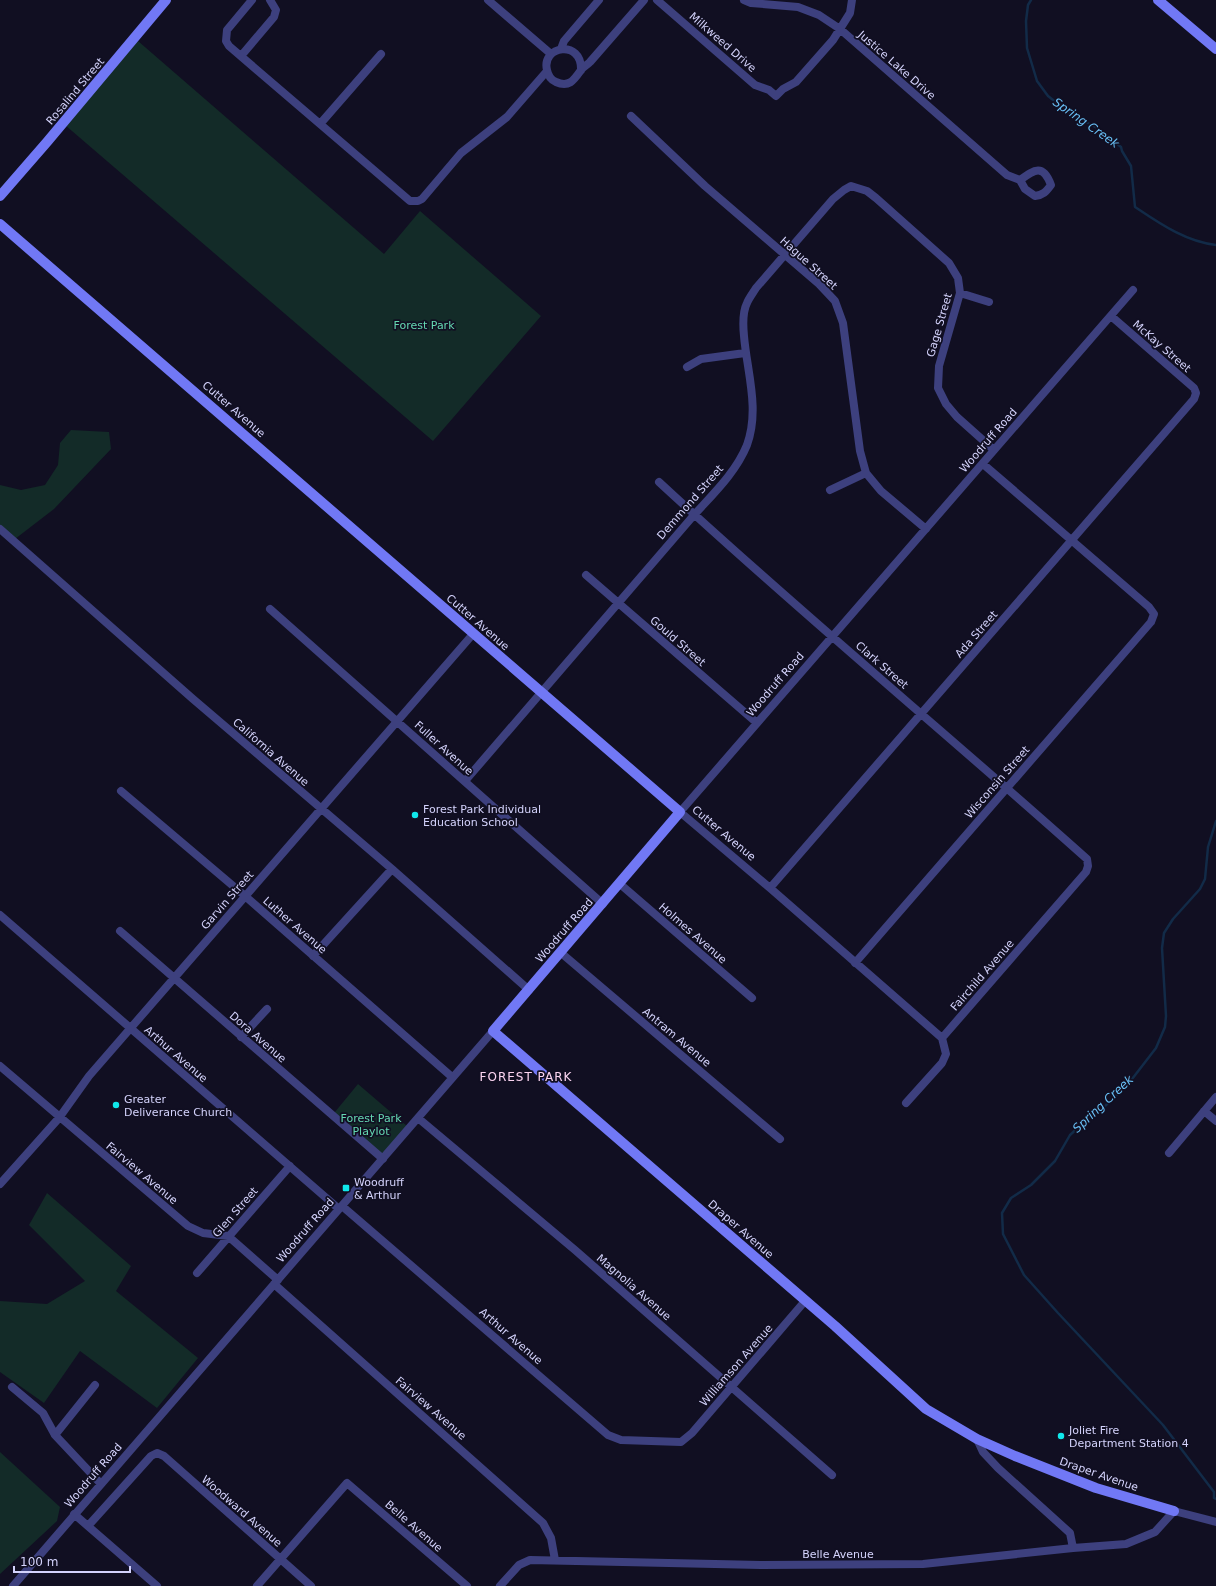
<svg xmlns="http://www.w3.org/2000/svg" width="1216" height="1586" viewBox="0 0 1216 1586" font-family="'DejaVu Sans',sans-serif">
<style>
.green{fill:#132b28}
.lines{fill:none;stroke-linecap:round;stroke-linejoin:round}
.stream{stroke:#122b48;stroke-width:2.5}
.street{stroke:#3d407e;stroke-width:8}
.secondary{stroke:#7178f5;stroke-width:10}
.poi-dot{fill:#10e8eb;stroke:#110f22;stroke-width:1.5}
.labels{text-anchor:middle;stroke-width:3.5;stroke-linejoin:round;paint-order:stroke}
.street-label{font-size:11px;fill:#d4d3fc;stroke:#110f22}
.park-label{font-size:11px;fill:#64d7b1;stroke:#110f22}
.poi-label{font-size:11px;fill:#d4d3fc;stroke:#110f22;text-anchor:start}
.water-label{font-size:12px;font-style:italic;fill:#68bff5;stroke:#110f22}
.neighbourhood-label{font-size:12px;letter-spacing:1px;fill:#fcd5f1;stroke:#110f22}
</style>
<rect width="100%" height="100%" fill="#110f22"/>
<!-- green -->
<path class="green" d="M 138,41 L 384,254 L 420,211 L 541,316 L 433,441 L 65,125 Z
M 71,430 L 109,432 L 111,449 L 54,509 L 15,539 L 0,525 L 0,485 L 21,490 L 45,485 L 58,465 L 60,443 Z
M 358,1084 L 407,1126 L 379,1159 L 330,1118 Z
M 47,1193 L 131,1266 L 116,1291 L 198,1358 L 157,1408 L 80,1351 L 44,1403 L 0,1372 L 0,1301 L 47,1304 L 85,1281 L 29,1225 Z
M 0,1452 L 60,1507 L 57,1521 L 0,1574 Z"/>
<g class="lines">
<!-- stream -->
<path class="stream" d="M 1031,0 L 1028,5 L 1026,21 L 1027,48 L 1037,81 L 1048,96 L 1071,114 L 1097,128 L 1121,147 L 1122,151 L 1131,166 L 1135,207 C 1159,223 1186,242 1216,245
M 1216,821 L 1208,847 L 1205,879 L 1200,889 L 1173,919 L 1164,933 L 1162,948 L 1166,1016 L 1165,1027 L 1156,1048 L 1129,1083 L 1105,1106 L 1091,1116 L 1070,1135 L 1055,1161 L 1031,1185 L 1011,1198 L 1002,1213 L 1003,1234 L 1024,1275 L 1058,1313 L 1163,1425 L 1214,1492 L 1214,1498 L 1216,1499"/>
<!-- street -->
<path class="street" d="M 252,0 L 227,30 L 226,41 L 229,46 L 410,201 L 418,201 L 422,199 L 461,153 L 507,117 L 547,71
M 488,0 L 551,54
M 657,0 L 755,85 L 769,90 L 776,96 L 783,89 L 796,82 L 833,40 L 850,13 L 852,0
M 744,0 L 751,3 L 798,7 L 819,15 L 840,29 L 1007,175 L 1020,180 C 1034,170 1043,163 1051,185 C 1046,192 1043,195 1035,196 L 1025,189 L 1020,180
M 561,49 L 564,41 L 599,0
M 241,56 L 274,17 L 276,10 L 270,0
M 581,70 C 582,39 541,46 547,70 C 548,75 551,80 556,82 C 569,88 574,80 581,70 C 583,67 587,65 590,62 L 644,0
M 631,116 L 705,186 L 819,284 L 835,301 L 843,323 L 860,451 L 866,473 L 881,491 L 926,529
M 320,124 L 381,54
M 960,293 L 989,302
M 687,367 L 701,359 L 745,353
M 659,482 C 798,611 945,732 1087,859 L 1088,866 L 1086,872 L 942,1038 L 946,1054 L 942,1063 L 906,1103
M 830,490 L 866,473
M 0,529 L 193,699 L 392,869 L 529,990
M 586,575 L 757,723
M 270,609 L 603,904
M 465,781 L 694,515 C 714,493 736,472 747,445 C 760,409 747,372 744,336 C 743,326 742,313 747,303 C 749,298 753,293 756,288 L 833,199 L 844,190 L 851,186 L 867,191 L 876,198 L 949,263 L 958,278 L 960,293 L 939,366 L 938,388 L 946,404 L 957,417 L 994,450
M 121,791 L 245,896 L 452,1077
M 620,884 L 752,998
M 770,888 L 1194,399 L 1196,393 L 1194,388 L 1111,316
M 0,915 L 339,1209
M 120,931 L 383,1159
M 560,952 L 780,1139
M 313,956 L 392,869
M 855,963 L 1151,622 L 1154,614 L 1149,607 L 983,464
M 241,1037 L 267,1009
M 942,1038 L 770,888 L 680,812 L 1133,290
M 0,1066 L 188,1226 L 203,1233 L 228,1236 L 278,1280
M 1204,1111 L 1216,1121
M 418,1118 L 575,1250 L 832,1475
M 1169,1153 L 1216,1097
M 0,1184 L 59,1118 L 89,1076 L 473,634
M 342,1206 L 608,1435 L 621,1440 L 681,1442 L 692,1433 L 805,1301
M 197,1273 L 290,1166
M 274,1284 L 543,1523 L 551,1538 L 555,1560
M 12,1387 L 43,1413 L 55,1435 L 101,1484
M 55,1435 L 95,1385
M 977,1439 L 983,1452 L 998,1468 L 1070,1533 L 1073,1548
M 74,1514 L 157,1586
M 88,1526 L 151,1456 L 157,1453 L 164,1456 L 311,1586
M 13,1586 L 493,1031
M 257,1586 L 347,1483 L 467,1586
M 500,1586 L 519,1565 L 530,1560 L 761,1565 L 923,1564 L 1073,1548 L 1126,1544 L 1155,1532 L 1174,1511 L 1216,1522"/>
<!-- secondary -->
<path class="secondary" d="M 1158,0 L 1216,49
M 0,196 L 47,142 L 166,0
M 0,224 L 680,812 L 493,1031 L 835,1326 L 926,1409 L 977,1439 L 1015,1456 L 1096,1488 L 1174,1511"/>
</g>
<!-- markers -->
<g class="poi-dot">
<circle cx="415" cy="815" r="4"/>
<circle cx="116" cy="1105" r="4"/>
<rect x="342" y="1184" width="8" height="8" rx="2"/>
<circle cx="1061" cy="1436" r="4"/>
</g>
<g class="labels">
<!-- street labels -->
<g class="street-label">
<text transform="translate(723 42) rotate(41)" y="4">Milkweed Drive</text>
<text transform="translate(897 65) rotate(41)" y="4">Justice Lake Drive</text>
<text transform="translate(75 91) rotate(-50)" y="4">Rosalind Street</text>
<text transform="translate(809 263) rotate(42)" y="4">Hague Street</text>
<text transform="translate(939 325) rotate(-74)" y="4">Gage Street</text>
<text transform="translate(1162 346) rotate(41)" y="4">McKay Street</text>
<text transform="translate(234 409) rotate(41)" y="4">Cutter Avenue</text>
<text transform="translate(988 440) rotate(-49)" y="4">Woodruff Road</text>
<text transform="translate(690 502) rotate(-49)" y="4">Demmond Street</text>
<text transform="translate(478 622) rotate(41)" y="4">Cutter Avenue</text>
<text transform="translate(976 634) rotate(-49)" y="4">Ada Street</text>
<text transform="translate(678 641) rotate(41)" y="4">Gould Street</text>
<text transform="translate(882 665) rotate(41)" y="4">Clark Street</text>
<text transform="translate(775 684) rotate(-49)" y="4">Woodruff Road</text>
<text transform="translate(444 748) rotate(42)" y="4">Fuller Avenue</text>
<text transform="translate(271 752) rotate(41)" y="4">California Avenue</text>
<text transform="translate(997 782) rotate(-49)" y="4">Wisconsin Street</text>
<text transform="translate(724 833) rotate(40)" y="4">Cutter Avenue</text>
<text transform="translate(227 900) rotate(-49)" y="4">Garvin Street</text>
<text transform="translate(295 925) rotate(41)" y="4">Luther Avenue</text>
<text transform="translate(564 930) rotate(-49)" y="4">Woodruff Road</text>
<text transform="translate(693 933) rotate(41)" y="4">Holmes Avenue</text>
<text transform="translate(982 975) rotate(-49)" y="4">Fairchild Avenue</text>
<text transform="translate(258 1037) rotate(41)" y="4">Dora Avenue</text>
<text transform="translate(677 1037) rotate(40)" y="4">Antram Avenue</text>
<text transform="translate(176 1054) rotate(41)" y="4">Arthur Avenue</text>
<text transform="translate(142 1173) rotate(40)" y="4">Fairview Avenue</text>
<text transform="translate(235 1212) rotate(-49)" y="4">Glen Street</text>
<text transform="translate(741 1229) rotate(41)" y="4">Draper Avenue</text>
<text transform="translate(305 1230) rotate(-49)" y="4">Woodruff Road</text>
<text transform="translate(634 1287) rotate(41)" y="4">Magnolia Avenue</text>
<text transform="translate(511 1336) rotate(41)" y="4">Arthur Avenue</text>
<text transform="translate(736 1365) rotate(-49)" y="4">Williamson Avenue</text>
<text transform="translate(431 1408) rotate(41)" y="4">Fairview Avenue</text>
<text transform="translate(1099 1474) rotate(19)" y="4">Draper Avenue</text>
<text transform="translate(93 1475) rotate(-49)" y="4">Woodruff Road</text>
<text transform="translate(242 1511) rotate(41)" y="4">Woodward Avenue</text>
<text transform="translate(414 1526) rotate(41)" y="4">Belle Avenue</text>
<text x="838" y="1558">Belle Avenue</text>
</g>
<!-- park labels -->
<g class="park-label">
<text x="424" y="329">Forest Park</text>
<text x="371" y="1122">Forest Park<tspan x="371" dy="13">Playlot</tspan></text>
</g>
<!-- poi labels -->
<g class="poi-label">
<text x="423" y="813">Forest Park Individual<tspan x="423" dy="13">Education School</tspan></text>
<text x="124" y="1103">Greater<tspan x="124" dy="13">Deliverance Church</tspan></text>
<text x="354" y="1186">Woodruff<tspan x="354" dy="13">&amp; Arthur</tspan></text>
<text x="1069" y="1434">Joliet Fire<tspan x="1069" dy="13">Department Station 4</tspan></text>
</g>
<!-- water labels -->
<g class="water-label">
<text transform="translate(1086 123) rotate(35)" y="4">Spring Creek</text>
<text transform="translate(1103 1104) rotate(-43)" y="4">Spring Creek</text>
</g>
<!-- neighbourhood labels -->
<g class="neighbourhood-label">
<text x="526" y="1081">FOREST PARK</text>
</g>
</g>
<!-- scale -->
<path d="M14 1566v6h116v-6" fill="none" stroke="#d4d3fc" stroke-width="2"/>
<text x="20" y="1566" font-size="12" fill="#d4d3fc" stroke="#110f22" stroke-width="3" paint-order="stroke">100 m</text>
</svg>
